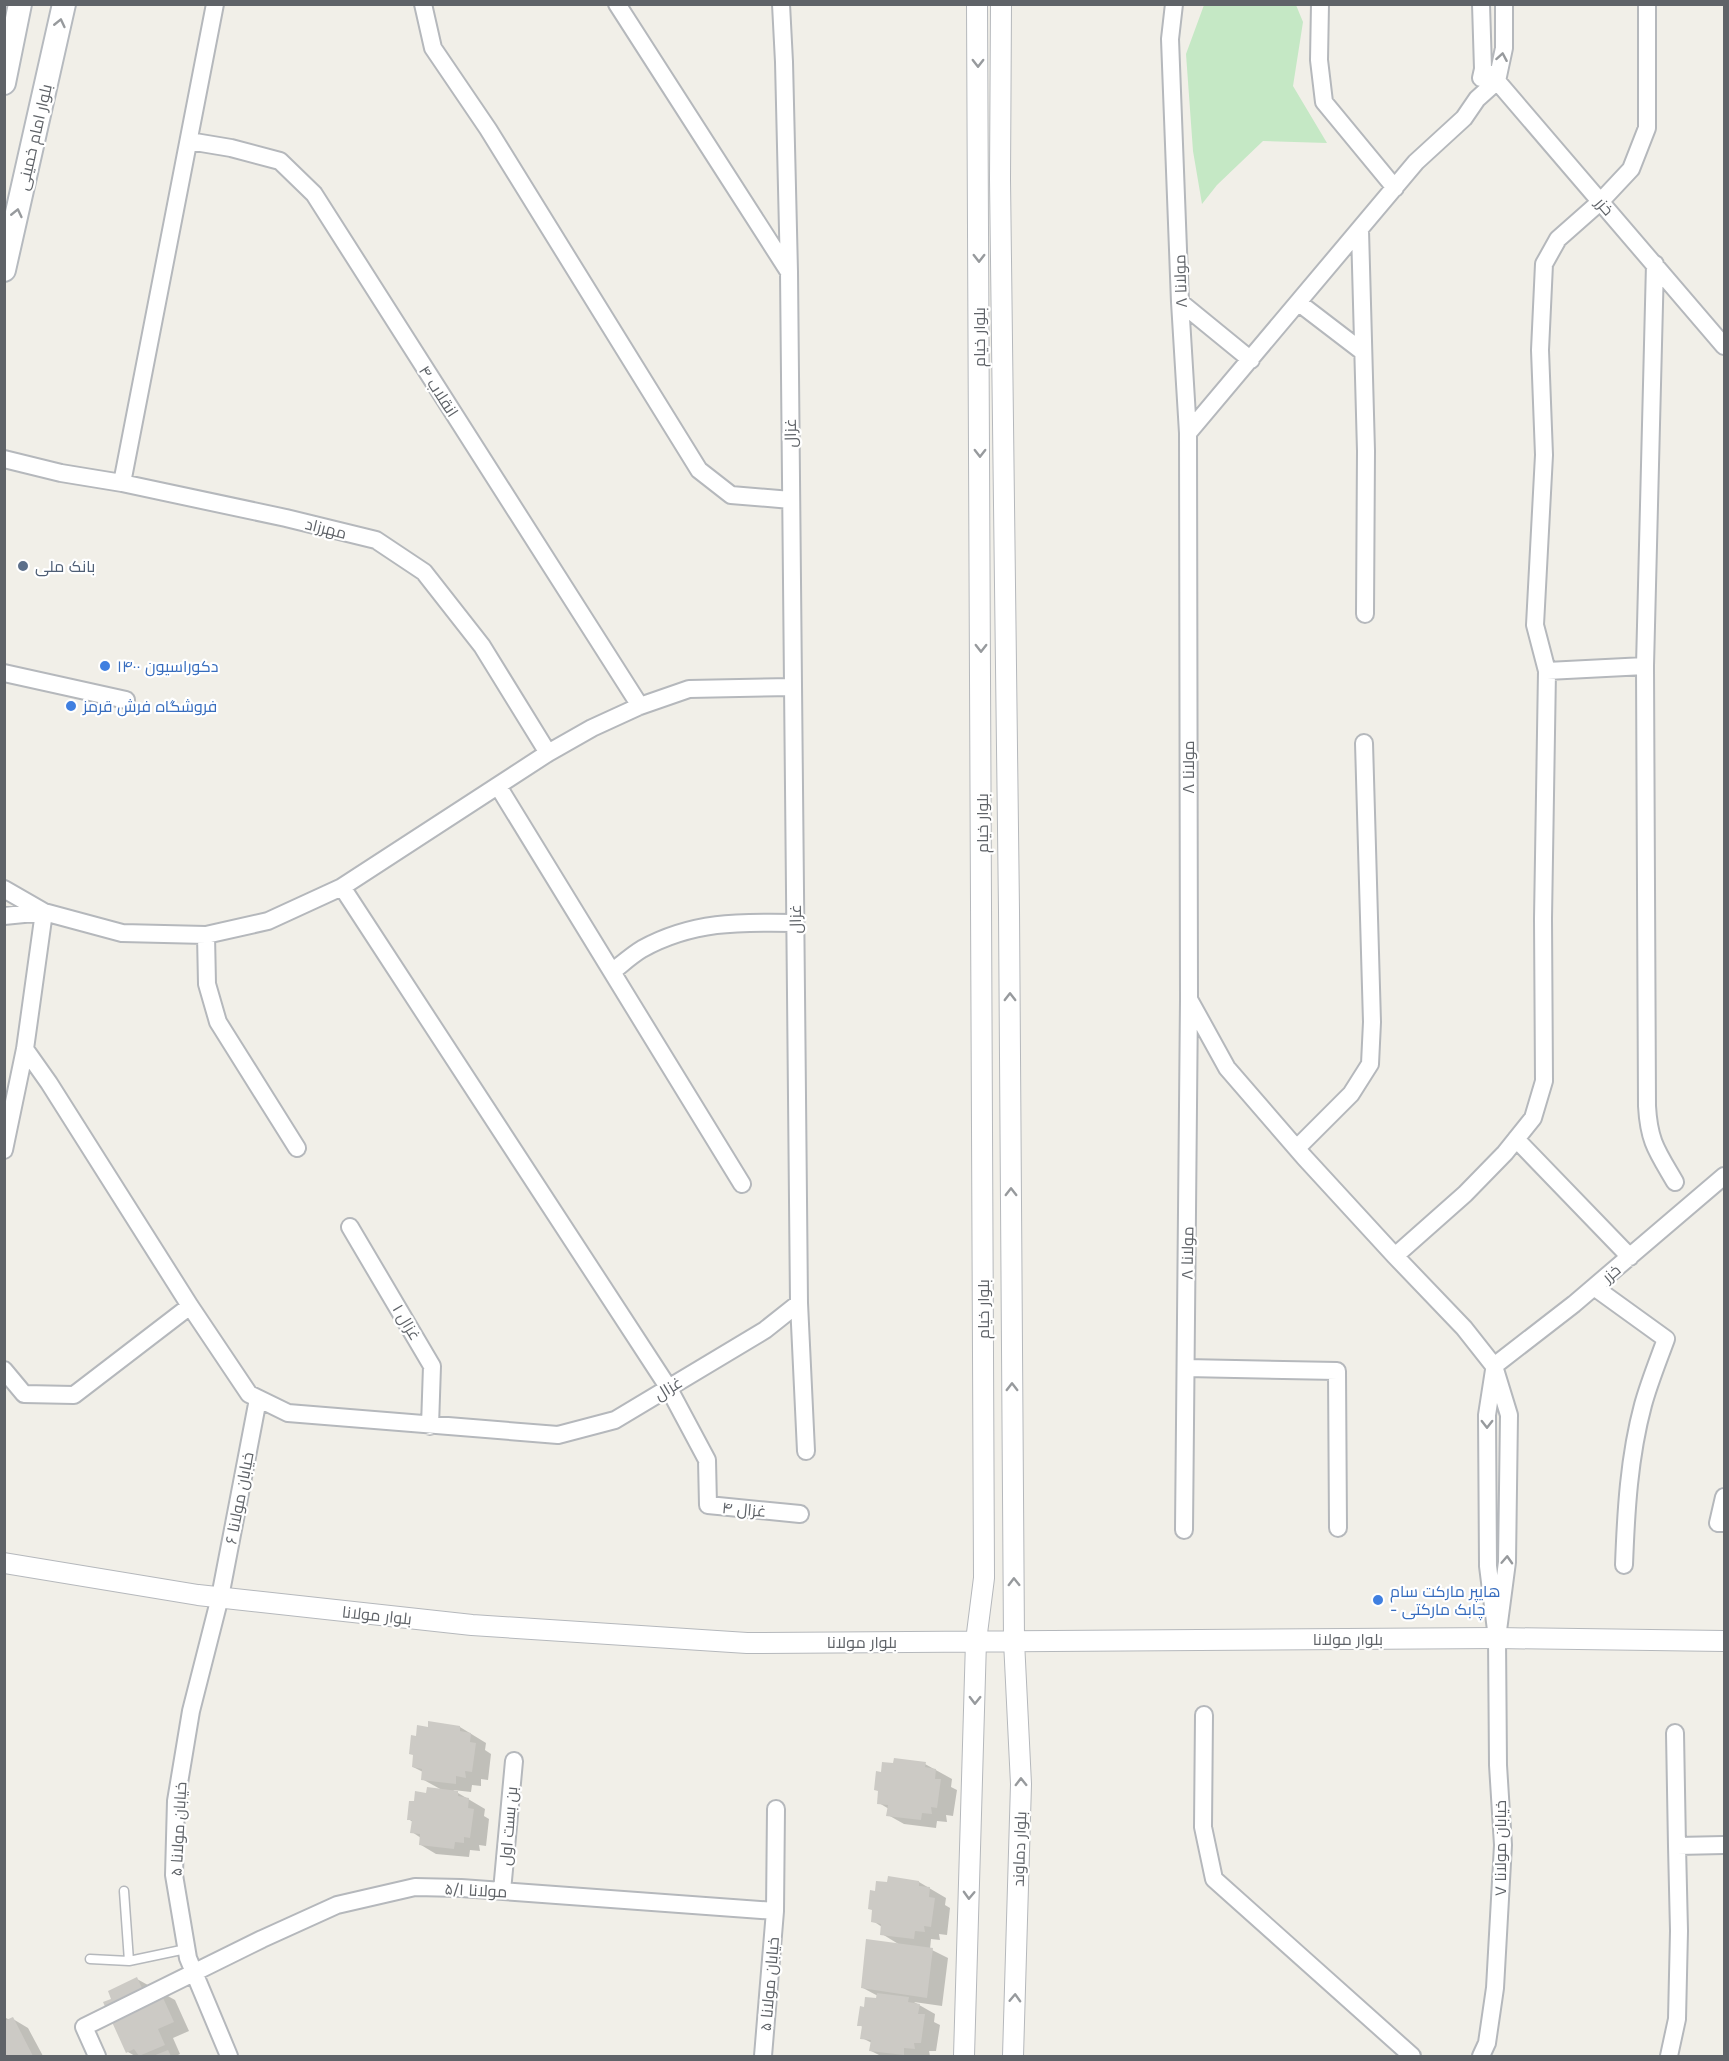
<svg xmlns="http://www.w3.org/2000/svg" width="1729" height="2061" viewBox="0 0 1729 2061" font-family="Inter,Cairo,sans-serif">
<style>
.green{fill:#c5e8c5}
.shadow{fill:#0003}
.building{fill:#cccac5}
.lines{fill:none;stroke-linecap:round;stroke-linejoin:round}
.service-casing{stroke:#b5b8bc;stroke-width:11}
.minor-casing{stroke:#b5b8bc;stroke-width:20}
.tertiary-casing{stroke:#b5b8bc;stroke-width:22}
.secondary-casing{stroke:#b6babf;stroke-width:26}
.service{stroke:#fff;stroke-width:8}
.minor{stroke:#fff;stroke-width:16}
.tertiary{stroke:#fff;stroke-width:20}
.secondary{stroke:#fff;stroke-width:22}
.oneway{stroke:#979a9d}
.service-dot{fill:#5c6f8a;stroke:#fff;stroke-width:2}
.shop-dot{fill:#3f7fe0;stroke:#fff;stroke-width:2}
.labels{text-anchor:middle;stroke-width:4.5;stroke-linejoin:round;paint-order:stroke}
.street-label{font-size:16px;fill:#5f6368;stroke:#fff}
.service-label{font-size:16px;fill:#4e5e75;stroke:#fff;text-anchor:start}
.shop-label{font-size:16px;fill:#366cbe;stroke:#fff;text-anchor:start}
</style>
<rect width="100%" height="100%" fill="#f1efe8"/>
<!-- green -->
<path class="green" d="M 1204,5 L 1296,5 L 1303,22 L 1293,86 L 1327,143 L 1263,141 L 1217,185 L 1202,204 L 1193,151 L 1186,54 Z"/>
<!-- shadow -->
<path class="shadow" d="M 460,1727 L 486,1743 L 485,1750 L 491,1754 L 488,1780 L 481,1779 L 481,1786 L 472,1785 L 471,1792 L 453,1790 L 485,1809 L 484,1816 L 489,1819 L 486,1846 L 479,1845 L 480,1851 L 470,1850 L 469,1857 L 436,1854 L 421,1845 L 421,1838 L 412,1832 L 413,1822 L 408,1819 L 415,1803 L 427,1794 L 442,1790 L 422,1779 L 423,1772 L 413,1767 Z
M 925,1764 L 952,1779 L 951,1787 L 957,1790 L 953,1816 L 946,1815 L 947,1822 L 937,1821 L 936,1828 L 904,1824 L 888,1815 L 889,1809 L 879,1803 Z
M 919,1882 L 946,1898 L 945,1905 L 950,1908 L 947,1935 L 939,1934 L 940,1940 L 931,1939 L 930,1949 L 948,1958 L 942,2006 L 914,2002 L 935,2014 L 934,2022 L 940,2025 L 936,2051 L 929,2051 L 930,2056 L 881,2056 L 871,2051 L 872,2043 L 862,2038 L 863,2027 L 859,2025 L 865,2009 L 877,2000 L 878,1996 L 863,1988 L 900,1945 L 882,1934 L 882,1927 L 873,1921 L 876,1892 Z
M 137,1979 L 175,2000 L 189,2031 L 173,2038 L 180,2054 L 176,2056 L 135,2056 L 128,2052 L 113,2000 Z
M 4,2017 L 10,2020 L 13,2019 L 28,2028 L 43,2056 L 4,2056 Z"/>
<!-- building -->
<path class="building" d="M 428,1721 L 460,1726 L 460,1731 L 471,1733 L 470,1742 L 476,1743 L 472,1772 L 465,1771 L 466,1778 L 456,1776 L 456,1784 L 421,1780 L 422,1769 L 412,1767 L 413,1755 L 409,1754 L 411,1735 L 416,1736 L 417,1725 L 428,1727 Z
M 894,1758 L 926,1762 L 925,1767 L 936,1769 L 935,1779 L 941,1779 L 937,1808 L 931,1807 L 932,1814 L 922,1813 L 921,1820 L 886,1816 L 888,1805 L 877,1804 L 878,1791 L 874,1790 L 876,1771 L 881,1772 L 882,1762 L 893,1763 Z
M 427,1787 L 458,1791 L 458,1796 L 469,1798 L 468,1808 L 474,1809 L 470,1838 L 464,1837 L 464,1843 L 455,1842 L 454,1849 L 419,1845 L 420,1834 L 410,1833 L 412,1820 L 407,1820 L 409,1801 L 414,1801 L 415,1791 L 426,1793 Z
M 888,1876 L 919,1881 L 919,1886 L 930,1887 L 929,1897 L 935,1898 L 931,1927 L 924,1926 L 925,1932 L 915,1931 L 914,1939 L 880,1935 L 881,1924 L 871,1922 L 872,1910 L 868,1909 L 870,1890 L 875,1891 L 876,1881 L 887,1882 Z
M 866,1939 L 933,1948 L 927,1998 L 861,1988 Z
M 137,1977 L 145,1995 L 159,1989 L 174,2022 L 158,2029 L 165,2045 L 139,2056 L 134,2049 L 126,2053 L 103,2002 L 111,1999 L 108,1991 Z
M 877,1993 L 909,1997 L 908,2002 L 920,2004 L 918,2014 L 925,2014 L 921,2043 L 914,2043 L 915,2049 L 904,2048 L 904,2055 L 869,2051 L 871,2040 L 860,2039 L 862,2026 L 857,2026 L 860,2006 L 864,2007 L 865,1997 L 876,1998 Z
M 13,2017 L 33,2056 L 4,2056 L 4,2021 Z
M 168,2050 L 171,2056 L 153,2056 Z"/>
<g class="lines">
<defs>
<path id="service" d="M 124,1891 L 129,1961
M 90,1959 L 129,1961 L 186,1949"/>
<path id="minor" d="M 423,4 L 433,48 L 488,129 L 699,470 L 731,495 L 791,500
M 781,4 L 784,62 L 789,272
M 1174,4 L 1170,39 L 1180,302 L 1188,433 L 1189,1000 L 1184,1530
M 1320,4 L 1319,60 L 1324,102 L 1395,188
M 1481,4 L 1483,69 L 1481,78
M 1483,69 L 1497,81 L 1724,346
M 189,141 L 231,148 L 280,161 L 314,194 L 640,706
M 1360,230 L 1366,451 L 1365,614
M 1180,302 L 1251,360
M 1299,303 L 1363,352
M 1188,433 L 1416,162 L 1464,118 L 1477,99 L 1497,81 L 1504,48 L 1504,4
M 4,459 L 61,473 L 122,483 L 286,518 L 376,540 L 424,572 L 482,646 L 548,753
M 122,483 L 215,4
M 1645,666 L 1647,1106 C 1649,1142 1657,1151 1675,1182
M 1547,671 L 1645,666 L 1655,264
M 4,673 L 126,700
M 498,786 L 742,1184
M 342,887 L 668,1387 L 707,1460 L 708,1505 L 800,1514
M 4,889 L 44,912 L 122,933 L 206,935 L 268,921 L 342,887 L 548,753 L 592,728 L 640,706 L 689,689 L 793,687
M 4,916 L 44,912
M 206,935 L 207,984 L 218,1022 L 297,1148
M 613,971 C 622,964 632,955 642,949 C 693,921 739,922 795,923
M 1190,1001 L 1227,1068 L 1304,1157 L 1395,1256 L 1464,1328 L 1494,1366 L 1509,1415 L 1507,1562 L 1497,1638
M 25,1049 L 49,1083 L 190,1306 L 249,1394 L 288,1413 L 558,1435 L 615,1420 L 765,1330 L 799,1303 L 789,272 L 617,4
M 1516,1139 L 1630,1257
M 1297,1148 L 1351,1094 L 1370,1064 L 1372,1022 L 1364,743
M 4,1150 L 25,1049 L 44,912
M 350,1227 L 432,1366 L 430,1426
M 1395,1256 L 1465,1194 L 1505,1153 L 1533,1118 L 1544,1081 L 1543,919 L 1547,671 L 1535,625 L 1544,455 L 1540,350 L 1544,264 L 1558,239 L 1601,201 L 1631,169 L 1647,128 L 1647,4
M 1594,1287 L 1666,1339 C 1658,1361 1649,1383 1643,1405 C 1629,1457 1626,1511 1624,1565
M 799,1303 L 806,1451
M 1494,1366 L 1574,1304 L 1724,1176
M 1186,1368 L 1337,1371 L 1338,1528
M 4,1370 L 24,1394 L 74,1395 L 190,1306
M 1724,1497 L 1718,1523 L 1724,1523
M 1204,1715 L 1203,1827 L 1214,1879 L 1412,2056
M 1675,1733 L 1677,1846
M 502,1891 L 514,1761
M 97,2056 L 84,2027 L 262,1939 L 337,1905 L 415,1887 L 461,1888 L 775,1911
M 229,2056 L 188,1958 L 174,1875 L 176,1801 L 191,1711 L 220,1597 L 258,1399
M 763,2056 L 775,1911 L 776,1809
M 1481,2056 L 1487,2043 L 1495,1988 L 1503,1845 L 1498,1765 L 1497,1638 L 1488,1566 L 1487,1415 L 1494,1370
M 1669,2056 L 1677,2019 L 1679,1931 L 1677,1846 L 1724,1845"/>
<path id="tertiary" d="M 1001,4 L 1000,179 L 1009,910 L 1014,1641 L 1021,1784 L 1013,2056
M 4,1563 L 198,1595 L 472,1625 L 747,1643 L 1497,1638 L 1724,1641
M 964,2056 L 976,1641 L 984,1578 L 977,4"/>
<path id="secondary" d="M 4,83 L 20,4
M 4,270 L 64,4"/>
</defs>
<!-- service casing -->
<use href="#service" class="service-casing"/>
<!-- minor casing -->
<use href="#minor" class="minor-casing"/>
<!-- tertiary casing -->
<use href="#tertiary" class="tertiary-casing"/>
<!-- secondary casing -->
<use href="#secondary" class="secondary-casing"/>
<!-- service -->
<use href="#service" class="service"/>
<!-- minor -->
<use href="#minor" class="minor"/>
<!-- tertiary -->
<use href="#tertiary" class="tertiary"/>
<!-- secondary -->
<use href="#secondary" class="secondary"/>
</g>
<!-- one-way arrows -->
<defs><path id="oneway-chevron" d="M-2-3.5L2.5 0L-2 3.5" fill="none" stroke-width="1.6" stroke-linecap="round" stroke-linejoin="round" transform="scale(1.5)"/></defs>
<g class="oneway">
<use href="#oneway-chevron" transform="translate(60 23) rotate(-77)"/>
<use href="#oneway-chevron" transform="translate(1502 57) rotate(-80)"/>
<use href="#oneway-chevron" transform="translate(978 63) rotate(90)"/>
<use href="#oneway-chevron" transform="translate(17 213) rotate(-77)"/>
<use href="#oneway-chevron" transform="translate(979 258) rotate(90)"/>
<use href="#oneway-chevron" transform="translate(980 453) rotate(90)"/>
<use href="#oneway-chevron" transform="translate(981 648) rotate(90)"/>
<use href="#oneway-chevron" transform="translate(1010 997) rotate(-90)"/>
<use href="#oneway-chevron" transform="translate(1011 1192) rotate(-90)"/>
<use href="#oneway-chevron" transform="translate(1012 1387) rotate(-90)"/>
<use href="#oneway-chevron" transform="translate(1487 1424) rotate(90)"/>
<use href="#oneway-chevron" transform="translate(1507 1560) rotate(-87)"/>
<use href="#oneway-chevron" transform="translate(1014 1582) rotate(-91)"/>
<use href="#oneway-chevron" transform="translate(975 1700) rotate(91)"/>
<use href="#oneway-chevron" transform="translate(1021 1782) rotate(-91)"/>
<use href="#oneway-chevron" transform="translate(969 1895) rotate(92)"/>
<use href="#oneway-chevron" transform="translate(1015 1998) rotate(-88)"/>
</g>
<!-- markers -->
<circle class="service-dot" cx="23" cy="566" r="6"/>
<g class="shop-dot">
<circle cx="105" cy="666" r="6"/>
<circle cx="71" cy="706" r="6"/>
<circle cx="1378" cy="1600" r="6"/>
</g>
<g class="labels">
<!-- street labels -->
<g class="street-label">
<text transform="translate(34 137) rotate(-77)" y="6">بلوار امام خمینی</text>
<text transform="translate(1605 206) rotate(49)" y="6">خزر</text>
<text transform="translate(1180 281) rotate(-92)" y="6">مولانا ۸</text>
<text transform="translate(979 337) rotate(-90)" y="6">بلوار خیام</text>
<text transform="translate(439 391) rotate(57)" y="6">انقلاب ۴</text>
<text transform="translate(790 433) rotate(-91)" y="6">غزال</text>
<text transform="translate(326 528) rotate(14)" y="6">مهرزاد</text>
<text transform="translate(1188 767) rotate(-90)" y="6">مولانا ۸</text>
<text transform="translate(982 823) rotate(-90)" y="6">بلوار خیام</text>
<text transform="translate(795 919) rotate(-91)" y="6">غزال</text>
<text transform="translate(1187 1253) rotate(-89)" y="6">مولانا ۸</text>
<text transform="translate(1611 1273) rotate(-40)" y="6">خزر</text>
<text transform="translate(983 1309) rotate(-90)" y="6">بلوار خیام</text>
<text transform="translate(407 1322) rotate(59)" y="6">غزال ۱</text>
<text transform="translate(668 1388) rotate(-31)" y="6">غزال</text>
<text transform="translate(239 1498) rotate(-79)" y="6">خیابان مولانا ۶</text>
<text transform="translate(744 1509) rotate(5)" y="6">غزال ۴</text>
<text transform="translate(377 1615) rotate(6)" y="6">بلوار مولانا</text>
<text x="1348" y="1645">بلوار مولانا</text>
<text x="862" y="1648">بلوار مولانا</text>
<text transform="translate(508 1826) rotate(-85)" y="6">بن بست اول</text>
<text transform="translate(178 1829) rotate(-87)" y="6">خیابان مولانا ۵</text>
<text transform="translate(1500 1848) rotate(-90)" y="6">خیابان مولانا ۷</text>
<text transform="translate(1019 1849) rotate(-88)" y="6">بلوار دماوند</text>
<text transform="translate(476 1890) rotate(3)" y="6">مولانا ۵/۱</text>
<text transform="translate(769 1984) rotate(-85)" y="6">خیابان مولانا ۵</text>
</g>
<!-- service labels -->
<g class="service-label">
<text x="35" y="572">بانک ملی</text>
</g>
<!-- shop labels -->
<g class="shop-label">
<text x="117" y="672">دکوراسیون ۱۴۰۰</text>
<text x="83" y="712">فروشگاه فرش قرمز</text>
<text x="1390" y="1597">هایپر مارکت سام<tspan x="1390" dy="18">- چابک مارکتی</tspan></text>
</g>
</g>
<!-- border -->
<rect width="1729" height="2061" fill="none" stroke="#5f6368" stroke-width="12"/>
</svg>
